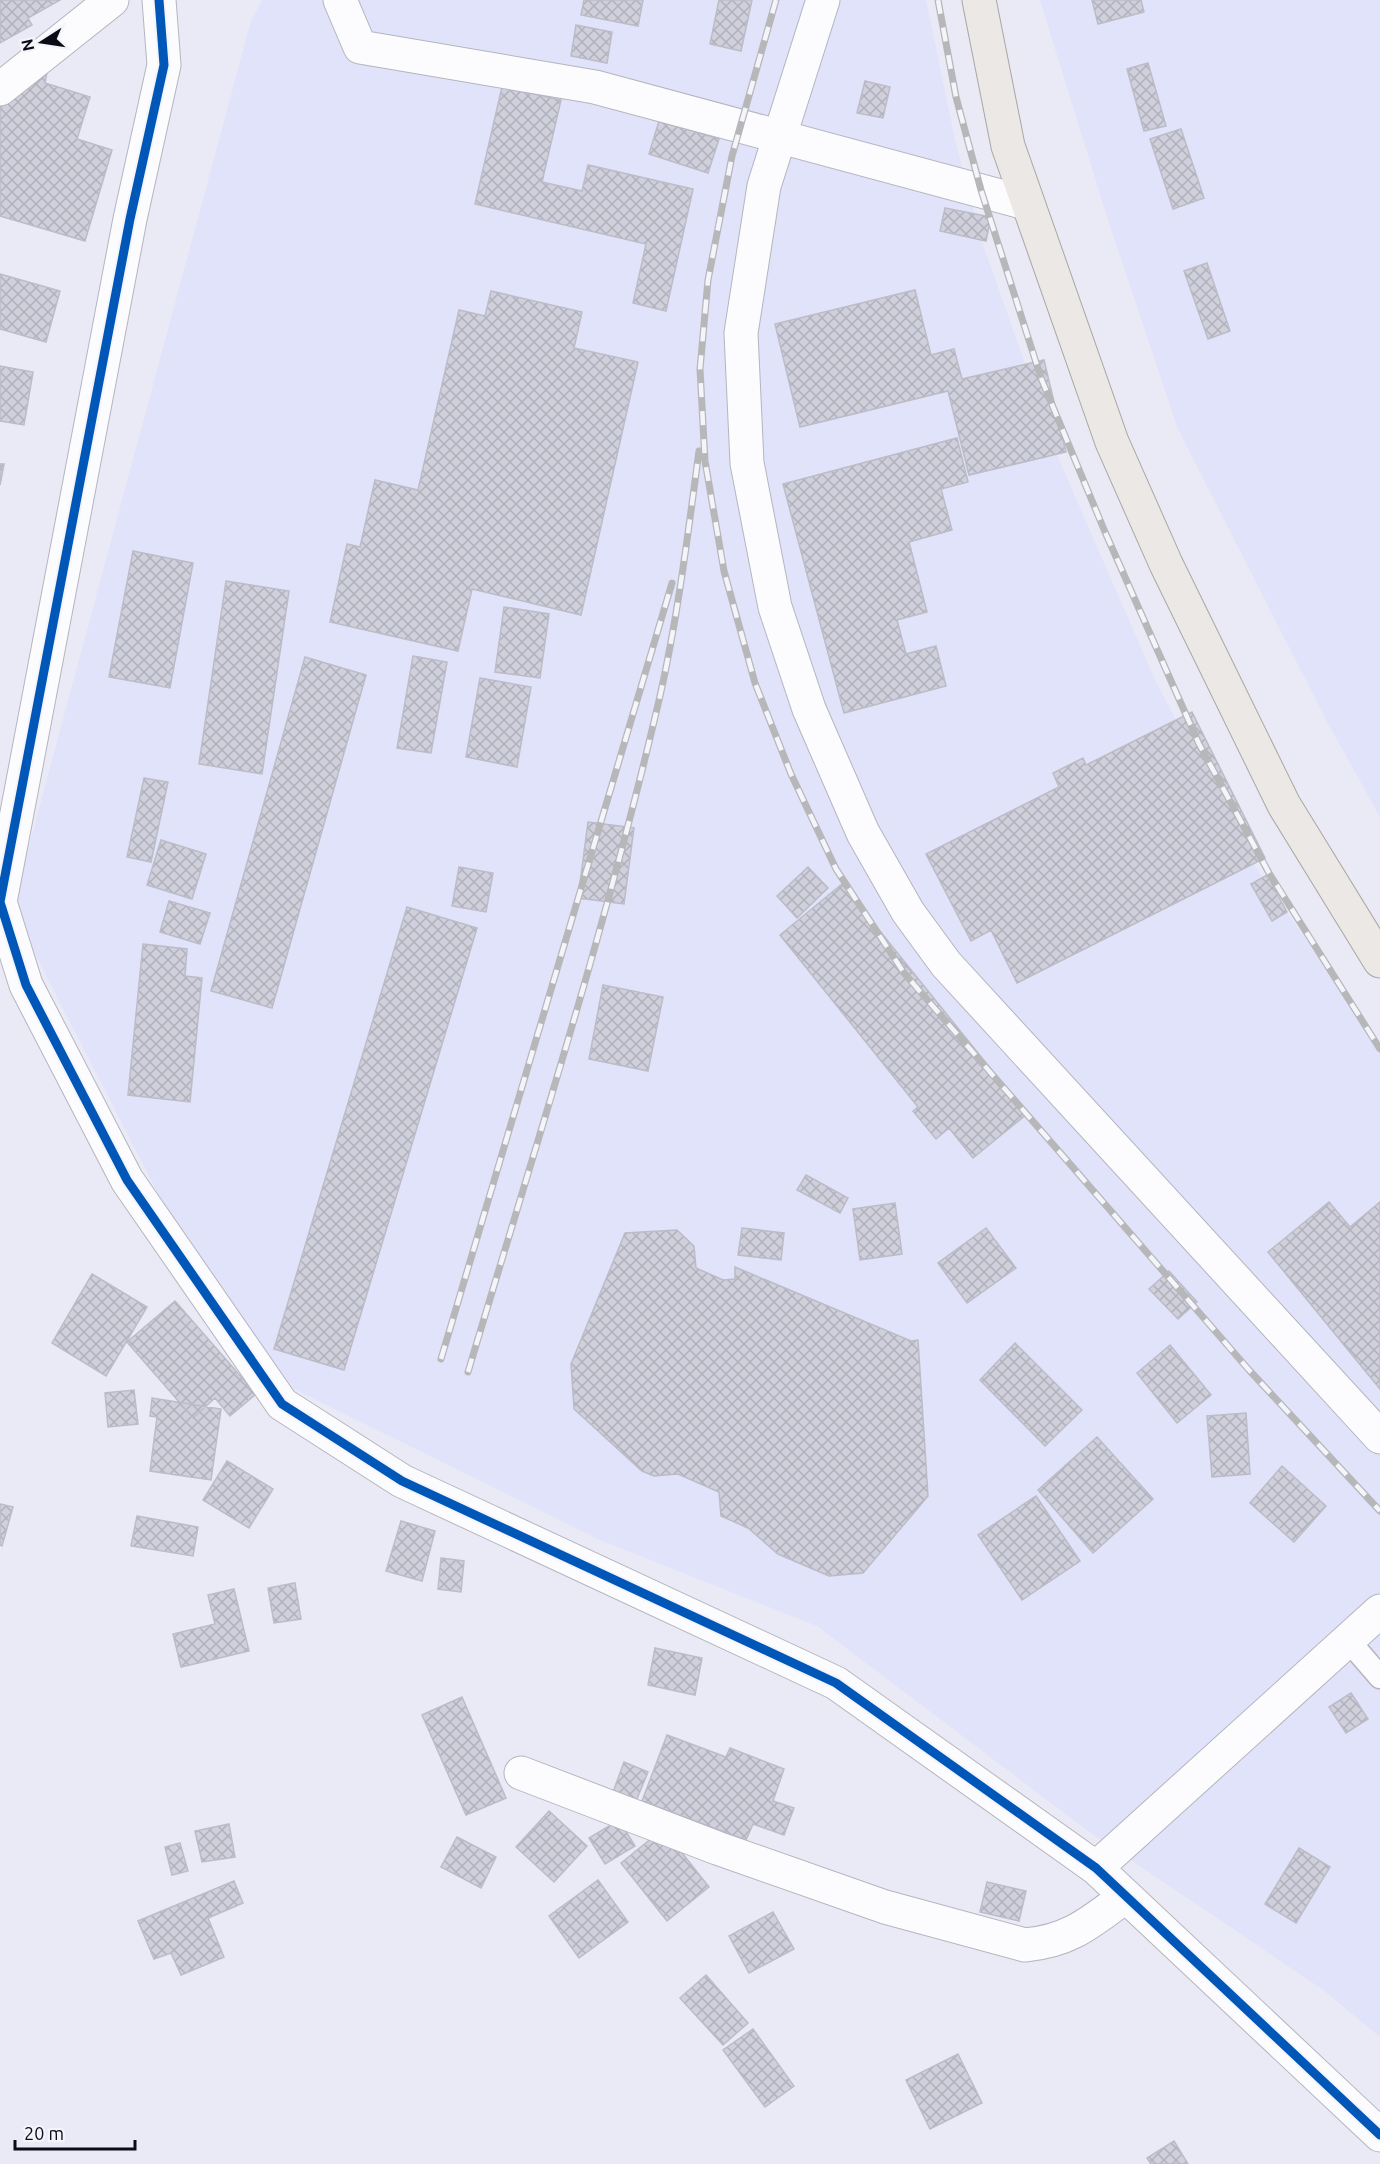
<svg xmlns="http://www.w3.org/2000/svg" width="1380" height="2164" viewBox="0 0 1380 2164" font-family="Ubuntu,sans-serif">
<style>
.built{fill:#e0e3f9}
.building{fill:url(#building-cross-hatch);stroke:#bbbcc7;stroke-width:1.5}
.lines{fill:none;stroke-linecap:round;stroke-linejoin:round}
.lane-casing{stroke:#b4b5bf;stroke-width:25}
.street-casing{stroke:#b4b5bf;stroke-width:35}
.primary-casing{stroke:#aaa6a2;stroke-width:35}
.lane{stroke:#fcfcfe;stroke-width:22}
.street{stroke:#fcfcfe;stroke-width:33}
.primary{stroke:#ece8e5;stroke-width:33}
.rail-casing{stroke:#b7b7ba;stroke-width:7}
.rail{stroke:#f4f5fb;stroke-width:4.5;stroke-dasharray:14;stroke-linecap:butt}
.cycleway-casing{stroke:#f4f5fb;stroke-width:13}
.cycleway{stroke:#0057b8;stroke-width:9}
</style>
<defs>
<pattern id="building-cross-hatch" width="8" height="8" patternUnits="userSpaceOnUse" patternTransform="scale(1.5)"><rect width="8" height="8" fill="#cfd0db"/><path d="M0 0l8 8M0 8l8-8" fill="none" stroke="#b0b1bb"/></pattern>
</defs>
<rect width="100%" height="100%" fill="#e9eaf5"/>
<!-- built -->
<path class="built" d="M 262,0 L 926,0 L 955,140 L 982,242 L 1060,462 L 1156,682 L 1247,855 L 1380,1046 L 1380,2037 L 1322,1989 L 1088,1831 L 817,1626 L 600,1540 L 294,1389 L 191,1258 L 12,909 L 251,21 Z
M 1040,0 L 1380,0 L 1380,817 L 1325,718 L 1178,429 L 1108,220 Z"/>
<!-- building -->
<path class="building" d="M 0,0 L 60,0 L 28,18 L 32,25 L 0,43 Z
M 584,0 L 643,0 L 638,26 L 581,15 Z
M 719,0 L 752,0 L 741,51 L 710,44 Z
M 1092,0 L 1141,0 L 1144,12 L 1098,24 Z
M 576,25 L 612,32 L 607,63 L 571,56 Z
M 1148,63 L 1166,126 L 1144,131 L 1127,69 Z
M 47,72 L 45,83 L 90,97 L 77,139 L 112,150 L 85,241 L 0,216 L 0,96 Z
M 865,81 L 890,87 L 883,118 L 857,113 Z
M 502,87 L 561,100 L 542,182 L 582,191 L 588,165 L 693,189 L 666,311 L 633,303 L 646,244 L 475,204 Z
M 659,121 L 719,139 L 708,173 L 649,154 Z
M 1181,129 L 1204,198 L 1173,209 L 1150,139 Z
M 945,208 L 991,217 L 986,241 L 940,231 Z
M 1207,263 L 1230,331 L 1208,339 L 1184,271 Z
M 0,274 L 60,291 L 46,342 L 0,329 Z
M 915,290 L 931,355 L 954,349 L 962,379 L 1044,360 L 1066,452 L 969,475 L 948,391 L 800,427 L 775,324 Z
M 491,291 L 582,312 L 574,348 L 638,362 L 581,615 L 472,589 L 458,651 L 330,622 L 347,544 L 360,547 L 375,480 L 418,490 L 459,310 L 485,316 Z
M 0,366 L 33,372 L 24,425 L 0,421 Z
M 957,438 L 968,482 L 941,489 L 952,530 L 909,542 L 927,612 L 897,620 L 906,654 L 936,646 L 946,686 L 844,713 L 783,484 Z
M 0,464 L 4,464 L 0,485 Z
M 133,551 L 193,563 L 170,688 L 109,677 Z
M 226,581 L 289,591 L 262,774 L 199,764 Z
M 504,607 L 549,614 L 540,678 L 495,672 Z
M 413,656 L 447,662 L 431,753 L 397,748 Z
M 305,657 L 366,675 L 272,1008 L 211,991 Z
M 480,678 L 531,687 L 517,767 L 466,757 Z
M 1192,712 L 1265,858 L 1017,983 L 991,930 L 971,941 L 926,854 L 1059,787 L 1053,773 L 1083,758 L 1086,765 Z
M 144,778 L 168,782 L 151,862 L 127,857 Z
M 588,822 L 634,828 L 624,904 L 578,898 Z
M 161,840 L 206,854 L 192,899 L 147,885 Z
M 459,867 L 493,873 L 486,912 L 452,906 Z
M 808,867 L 828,888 L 797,918 L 777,896 Z
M 1267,875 L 1287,912 L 1272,921 L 1251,884 Z
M 842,884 L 1027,1114 L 973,1158 L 949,1128 L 936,1139 L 913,1111 L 918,1107 L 780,935 Z
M 169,901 L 210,913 L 200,944 L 160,932 Z
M 407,907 L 477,928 L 344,1370 L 274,1349 Z
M 143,944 L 187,949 L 185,976 L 202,978 L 190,1102 L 128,1095 Z
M 603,985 L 663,997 L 648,1071 L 589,1059 Z
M 806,1175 L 848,1198 L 840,1213 L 797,1190 Z
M 1329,1202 L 1350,1227 L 1380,1202 L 1380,1389 L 1268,1252 Z
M 895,1203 L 902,1254 L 860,1260 L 853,1209 Z
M 742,1228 L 784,1233 L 781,1260 L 738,1255 Z
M 986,1228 L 1016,1268 L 967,1303 L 938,1263 Z
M 677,1230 L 694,1246 L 696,1268 L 723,1280 L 735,1279 L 735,1267 L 911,1341 L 918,1340 L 928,1496 L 863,1573 L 829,1576 L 778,1554 L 748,1528 L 721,1516 L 719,1492 L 678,1474 L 654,1476 L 642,1471 L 574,1409 L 571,1364 L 625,1233 Z
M 1169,1271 L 1197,1302 L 1178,1319 L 1149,1289 Z
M 92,1274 L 147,1307 L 106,1376 L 52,1343 Z
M 175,1301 L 256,1394 L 230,1416 L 215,1398 L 193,1418 L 127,1342 Z
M 1015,1343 L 1082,1410 L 1045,1446 L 980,1380 Z
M 1170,1345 L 1211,1395 L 1177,1423 L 1137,1373 Z
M 134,1390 L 138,1424 L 108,1427 L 105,1393 Z
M 152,1398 L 221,1409 L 211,1480 L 150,1471 L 157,1417 L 150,1416 Z
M 1246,1413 L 1250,1474 L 1212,1477 L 1207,1416 Z
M 1097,1437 L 1153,1499 L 1093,1553 L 1038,1490 Z
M 227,1461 L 273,1489 L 249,1528 L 203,1500 Z
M 1282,1466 L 1326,1506 L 1294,1542 L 1250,1503 Z
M 1036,1496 L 1080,1561 L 1022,1600 L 978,1535 Z
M 0,1504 L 13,1507 L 2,1546 L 0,1545 Z
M 137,1516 L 198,1527 L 193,1556 L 131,1546 Z
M 401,1521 L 435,1531 L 422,1581 L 386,1571 Z
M 441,1558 L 464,1561 L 461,1592 L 438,1589 Z
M 295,1583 L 301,1619 L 274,1623 L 268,1588 Z
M 234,1589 L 249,1651 L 181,1667 L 173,1634 L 215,1624 L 208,1595 Z
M 655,1648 L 702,1658 L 695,1695 L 648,1685 Z
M 1351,1693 L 1368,1719 L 1346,1733 L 1329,1707 Z
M 462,1697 L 506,1798 L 466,1815 L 422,1715 Z
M 667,1735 L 726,1757 L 730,1748 L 784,1769 L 773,1801 L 794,1808 L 784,1835 L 753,1824 L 746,1840 L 642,1801 Z
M 624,1762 L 648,1772 L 636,1801 L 613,1792 Z
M 549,1811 L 587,1846 L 554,1882 L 516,1847 Z
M 619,1820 L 635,1846 L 605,1864 L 589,1838 Z
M 229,1824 L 235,1857 L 202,1862 L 195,1831 Z
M 663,1829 L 709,1887 L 667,1921 L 621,1863 Z
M 457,1837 L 496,1857 L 481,1888 L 441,1867 Z
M 180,1843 L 188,1871 L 172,1875 L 165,1847 Z
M 1299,1848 L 1330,1867 L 1296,1923 L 1265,1904 Z
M 598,1880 L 628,1922 L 579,1958 L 549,1916 Z
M 234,1881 L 243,1903 L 208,1918 L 224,1957 L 181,1975 L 171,1953 L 154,1959 L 138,1921 Z
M 987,1882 L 1026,1891 L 1019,1921 L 980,1912 Z
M 773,1912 L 794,1949 L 749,1973 L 729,1936 Z
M 706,1975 L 748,2023 L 723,2045 L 680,1998 Z
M 753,2029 L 794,2086 L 765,2107 L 723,2050 Z
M 958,2054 L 982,2103 L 930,2129 L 906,2080 Z
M 1174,2141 L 1188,2164 L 1151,2164 L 1147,2158 Z"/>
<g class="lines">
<defs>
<path id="lane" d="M 1348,1640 L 1380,1677"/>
<path id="street" d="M 159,0 L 164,65 L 130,219 L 0,902 L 26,985 L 127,1180 L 282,1404 L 402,1481 L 836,1683 L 1096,1868 L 1380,2135
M 340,0 L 360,47 L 595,87 L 1026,203
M 823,0 L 764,186 L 741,333 L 747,463 L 775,607 L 809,709 L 863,833 L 908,912 L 946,964 L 1380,1437
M 0,89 L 112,0
M 521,1773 L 717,1848 L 885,1907 L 1025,1945 C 1070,1941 1091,1922 1126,1896
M 1096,1868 L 1380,1611"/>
<path id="primary" d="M 979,0 L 1008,146 L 1112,442 L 1166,564 L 1284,805 L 1380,961"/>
</defs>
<!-- lane casing -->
<use href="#lane" class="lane-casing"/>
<!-- street casing -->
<use href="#street" class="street-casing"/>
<!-- primary casing -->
<use href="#primary" class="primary-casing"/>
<!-- lane -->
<use href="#lane" class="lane"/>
<!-- street -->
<use href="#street" class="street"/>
<!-- primary -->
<use href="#primary" class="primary"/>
<defs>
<path id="rail" d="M 776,0 L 732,156 L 708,280 L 700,369 L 705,461 L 724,571 L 755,683 L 791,774 L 836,869 L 904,973 L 1249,1370 L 1380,1511
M 938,0 L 956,97 L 981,190 L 1041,378 L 1105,532 L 1199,744 L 1269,873 L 1380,1049
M 441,1359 L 672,583
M 468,1372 C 535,1148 607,925 660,696 C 678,616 688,533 699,451"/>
</defs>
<!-- rail casing -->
<use href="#rail" class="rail-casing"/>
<!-- rail -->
<use href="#rail" class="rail"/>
<defs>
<path id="cycleway" d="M 159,0 L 164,65 L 130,219 L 0,902 L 26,985 L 127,1180 L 282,1404 L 402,1481 L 836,1683 L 1096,1868 L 1380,2135"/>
</defs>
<!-- cycleway casing -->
<use href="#cycleway" class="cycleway-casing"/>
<!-- cycleway -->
<use href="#cycleway" class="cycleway"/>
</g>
<!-- north arrow -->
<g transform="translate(42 42) rotate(258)" stroke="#f4f5fb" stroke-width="4.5" paint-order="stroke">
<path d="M0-4.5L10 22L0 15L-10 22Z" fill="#0b0b16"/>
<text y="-9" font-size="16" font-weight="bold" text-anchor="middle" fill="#0b0b16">N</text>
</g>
<!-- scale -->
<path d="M15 2140v9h120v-9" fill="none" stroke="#0b0b16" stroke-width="3"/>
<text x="24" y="2140" font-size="18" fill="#0b0b16" stroke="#f4f5fb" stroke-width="4.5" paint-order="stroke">20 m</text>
</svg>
